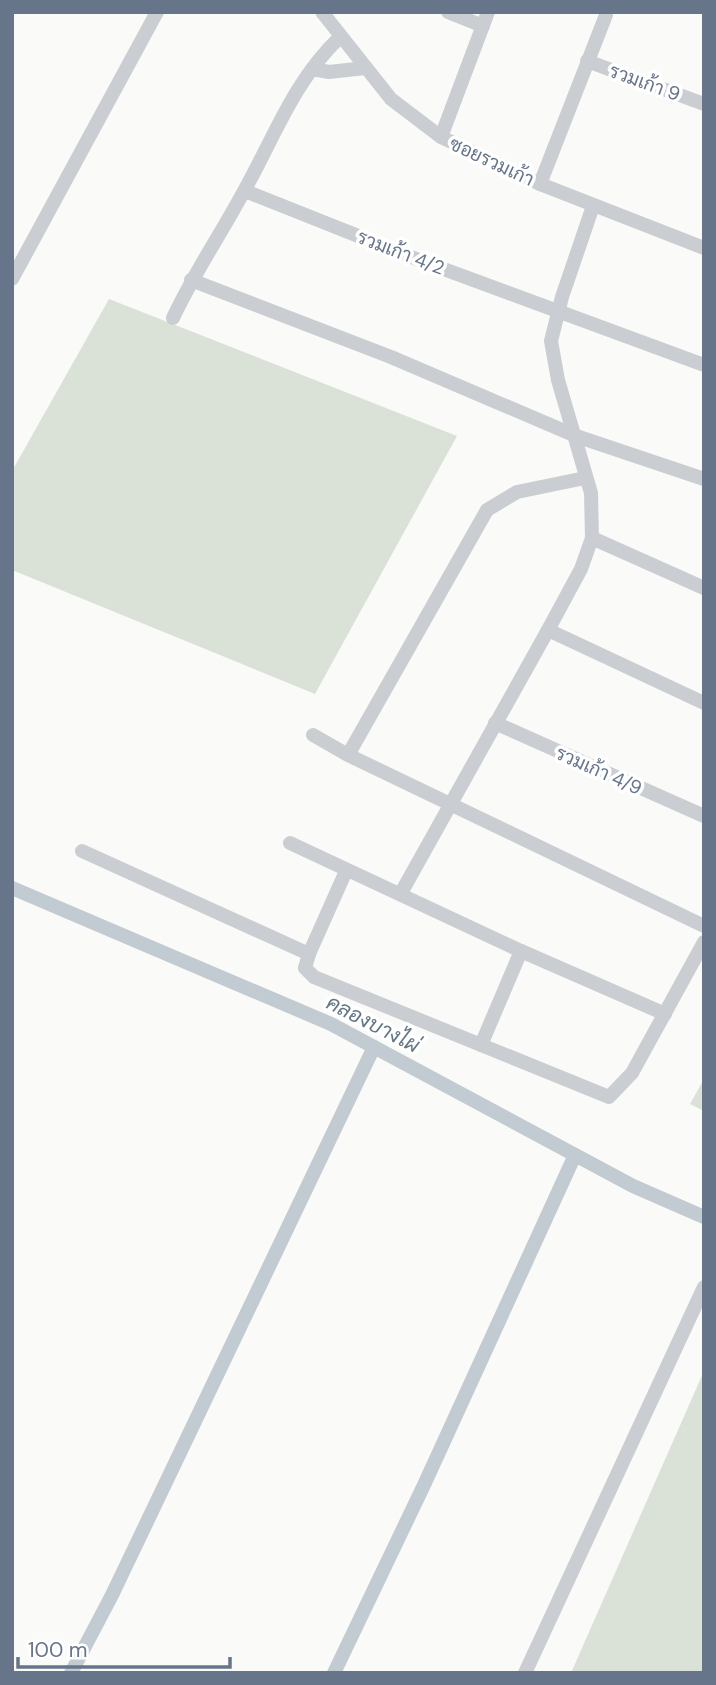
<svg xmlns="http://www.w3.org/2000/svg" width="716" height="1685" viewBox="0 0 716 1685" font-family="'DM Sans',Sarabun,sans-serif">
<rect width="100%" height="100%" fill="#fafaf8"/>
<g fill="#dae2d8">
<path d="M109,299L457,436L315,694L12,570V471Z"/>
<path d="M704,1079V1111L690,1104Z"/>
<path d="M704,1371V1673H571Z"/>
</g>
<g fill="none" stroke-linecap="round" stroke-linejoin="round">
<g stroke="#c1cbd1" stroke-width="14">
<path d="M12,888L331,1024L633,1186L704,1217"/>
<path d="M71,1673L112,1595L374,1047"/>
<path d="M334,1673L424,1485L575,1155"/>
</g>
<g stroke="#cacdd1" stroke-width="14">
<path d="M322,12L391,99L441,137L540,184L704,248"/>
<path d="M448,12L483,26"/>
<path d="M587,61L704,104"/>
<path d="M312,69L329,72L365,68"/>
<path d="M441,137L488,12"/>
<path d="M540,184L606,15"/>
<path d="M245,191L411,257L704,365"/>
<path d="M12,279L157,12"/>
<path d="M191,280L391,357L576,436L704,479"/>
<path d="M173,318C194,273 221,234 244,191C275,136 293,82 340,37"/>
<path d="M592,538L704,588"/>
<path d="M548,630L704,703"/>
<path d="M495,723L704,816"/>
<path d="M313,735L348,755L704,926"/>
<path d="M348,755L487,510L517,492L585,478"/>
<path d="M290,843L521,951L665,1014"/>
<path d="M82,851L309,954L346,871"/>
<path d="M401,893L548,630L581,569L592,538L591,493L558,380L551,341L562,297L593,206"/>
<path d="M309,954L305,968L314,977L609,1097L632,1073L704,942"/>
<path d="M481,1045L521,951"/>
<path d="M525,1673L704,1287"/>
</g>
</g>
<g text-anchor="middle" stroke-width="7" stroke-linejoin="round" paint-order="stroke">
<g font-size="19" fill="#67758b" stroke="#fff">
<text transform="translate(645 82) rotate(20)" y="7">รวมเก้า 9</text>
<text transform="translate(492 161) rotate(25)" y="7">ซอยรวมเก้า</text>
<text transform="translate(401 252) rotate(21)" y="7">รวมเก้า 4/2</text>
<text transform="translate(599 770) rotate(24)" y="7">รวมเก้า 4/9</text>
</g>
<g font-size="21" font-style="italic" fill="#637785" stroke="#fff">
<text transform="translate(373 1024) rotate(27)" y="7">คลองบางไผ่</text>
</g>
</g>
<rect width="716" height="1685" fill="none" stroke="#67758b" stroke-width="28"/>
<path d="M18 1657v10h212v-10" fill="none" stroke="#67758b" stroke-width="3.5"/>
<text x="28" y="1657" font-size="21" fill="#67758b" stroke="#ffffff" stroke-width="5" paint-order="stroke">100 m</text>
</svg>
